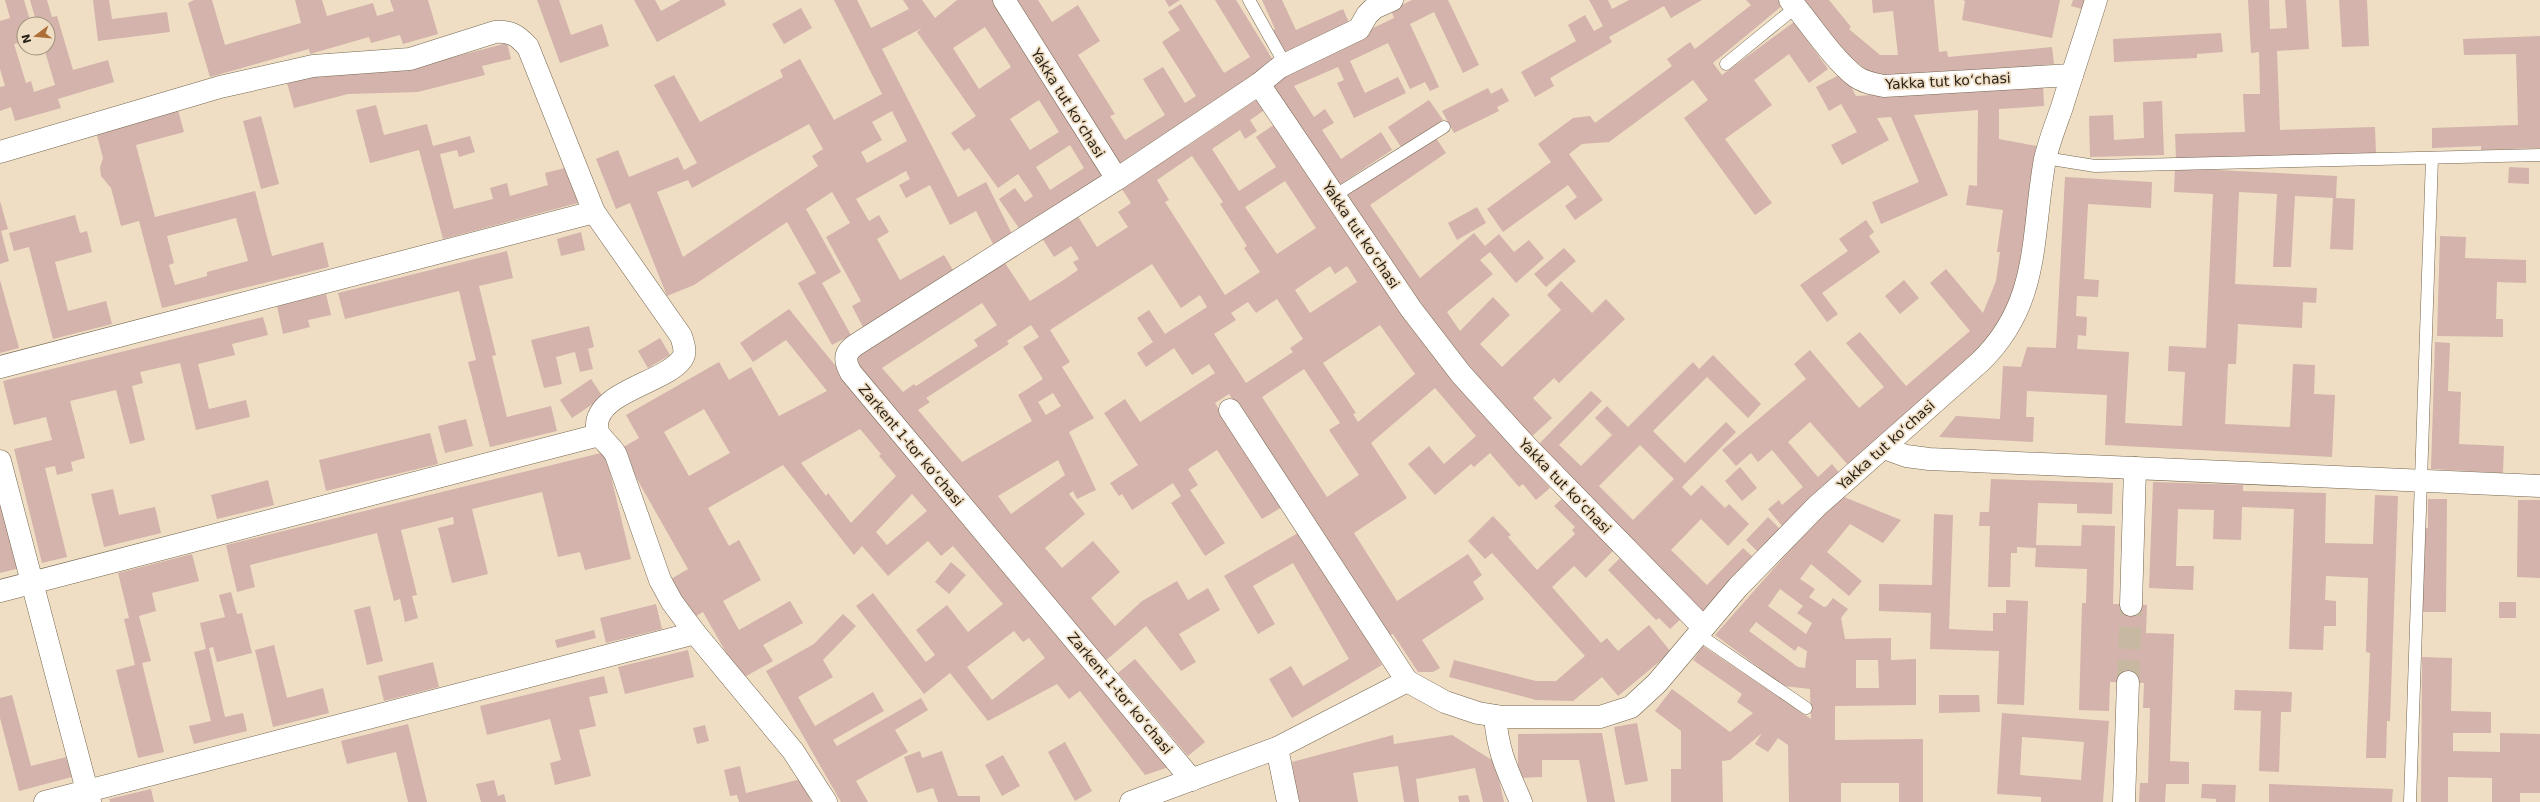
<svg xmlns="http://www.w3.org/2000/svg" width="2540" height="802" viewBox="0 0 2540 802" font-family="'DejaVu Sans',sans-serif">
<rect width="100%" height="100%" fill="#efdec4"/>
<g fill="#d3b3ab" fill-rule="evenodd">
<path d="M5,0H24L31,24H24V42L14,44L26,83L31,81L34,92L55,85L44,48H48V24H37L30,0H47L52,17L57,16L73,70L108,60L114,82L58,99L61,108L15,121L11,107L0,111V87L5,86L0,69V21L10,18Z"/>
<path d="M93,0H109L112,19L167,12L170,32L98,41Z"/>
<path d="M194,0H212L225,45L301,23L295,0H322L327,16L373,3L377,16L394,11L390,0H428L438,34L403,44L400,35L371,43L369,37L310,54L309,49L210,77L188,3Z"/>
<path d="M537,0H559L571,35L602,24L609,46L560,63Z"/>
<path d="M634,0H655L661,11L681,0H724L726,5L657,42Z"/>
<path d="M834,0H857L871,28L909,9L903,0H922L935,18L957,0H997L1106,175L1021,231L999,199L1015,188L1025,202L1033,196L1018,174L998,188L969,148L964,151L951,133L976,116L917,32L922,28L882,49L958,197L986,182L1012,234L993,244L976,211L950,225L930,185L906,198L899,185L910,179L906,171L856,199L869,221L879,215L889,232L877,239L900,280L944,255L956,275L863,327L852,306L861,301L826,237L850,223L832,192L806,209L841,272L822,283L851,335L832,345L798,283L816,273L787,222L694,285L667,296L630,203L616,209L596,159L618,150L629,177L678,157L684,170L697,163L654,85L674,75L700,122L783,77L780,70L800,59L834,120L882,94ZM985,27L1011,67L979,89L953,48ZM1039,100L1059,132L1030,150L1010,119ZM892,111L907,141L867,163L861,152L882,140L872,122ZM809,124L823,149L812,156L818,166L683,257L657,192L688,180L692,188ZM1070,145L1084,168L1050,190L1036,167Z"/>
<path d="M1010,0H1038L1052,22L1078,5L1100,41L1078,55L1115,114L1110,116L1125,140L1165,115L1143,79L1163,67L1185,103L1196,96L1162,42L1180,30L1168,12L1181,4L1224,73L1250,57L1215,0H1236L1276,65L1116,171Z"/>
<path d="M1165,0H1180L1169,7Z"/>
<path d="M1262,0H1282L1296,30L1343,9L1352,29L1284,60L1271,31L1275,29Z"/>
<path d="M1412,0H1448L1479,65L1463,73L1434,12L1410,24L1439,87L1430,91L1425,82L1410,89L1388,43L1350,61L1365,93L1398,77L1406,93L1354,118L1337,83L1344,80L1338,67L1294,86L1314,117L1325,109L1334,123L1322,130L1341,159L1381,132L1392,150L1336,187L1269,83L1329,49L1394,18L1391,10Z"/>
<path d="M1589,0H1608L1612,9L1629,0H1702L1671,18L1664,6L1609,37L1612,42L1550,78L1554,86L1535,97L1521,72L1576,41L1568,25L1585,15L1594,31L1603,26Z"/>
<path d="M1746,0H1778L1783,5L1713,63L1722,75L1794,22L1828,69L1809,83L1789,54L1754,80L1772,105L1725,139L1772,203L1755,215L1684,118L1708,100L1693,80L1609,142L1582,144L1569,154L1603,200L1575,220L1565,206L1577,197L1568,185L1503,232L1487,209L1551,162L1538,144L1573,118L1590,116L1595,123L1672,66L1667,59L1690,42L1695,49L1751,5Z"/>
<path d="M1797,0H1829L1851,27L1849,29L1880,55H1898L1893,11L1873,13L1872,0H1934L1939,52L1947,51L1948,57L2052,47L2054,64L1923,78L1879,75L1868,71L1832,43Z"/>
<path d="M1963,0H2060L2052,38L1962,20L1965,1Z"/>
<path d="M2073,0H2088L2085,10L2071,6Z"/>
<path d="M2248,0H2269L2270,29L2287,28L2285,0H2306L2309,49L2277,51L2280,130L2375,127L2376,153L2176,159L2175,134L2245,132L2243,94H2260L2259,52L2251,53Z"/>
<path d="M2339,0H2367L2369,46L2342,47Z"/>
<path d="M801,8L812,28L784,44L772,24Z"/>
<path d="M2221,33L2223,52L2197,54V58L2114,62L2113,39Z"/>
<path d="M2540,36V148L2481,150V146L2432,148V128L2518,125L2516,54L2464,55L2463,39Z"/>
<path d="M507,43L511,59L482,66L485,75L418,92L348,94L294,108L287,83L341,69L412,68Z"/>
<path d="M1839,75L1848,81L1856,96L2043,83L2044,106L1999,109V139L2037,146L2016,289L1986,349L1849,466L1810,422L1788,442L1818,477L1832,464L1841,475L1782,526L1768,509L1779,500L1782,505L1803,487L1772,450L1758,462L1751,453L1736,466L1722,450L1806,379L1794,364L1810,350L1859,408L1884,387L1846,343L1860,332L1906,386L1970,331L1930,283L1946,269L1983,313L1996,281L2000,252H1997L2003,210L1966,205L1969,185L1977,186L1978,110L1914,115L1948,195L1881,224L1872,202L1919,182L1891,117L1877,118L1889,140L1842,165L1831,145L1857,132L1841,104L1829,111L1816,87Z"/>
<path d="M1488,88L1491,94L1502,88L1509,101L1497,107L1499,111L1454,133L1442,111Z"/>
<path d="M1259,98L1266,109L1250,120L1257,131L1245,139L1240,130L1212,149L1239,191L1276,167L1256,137L1278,122L1438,355L1550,488L1536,500L1523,484L1519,487L1490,453L1474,467L1471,464L1435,495L1408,464L1429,446L1444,464L1476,436L1435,388L1371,443L1407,498L1354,533L1397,601L1468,554L1482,575L1473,582L1484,599L1422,640L1440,668L1433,672H1418L1393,634L1390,635L1354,579L1351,581L1229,394L1215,403L1282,507L1262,519L1217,450L1188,469L1198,485L1190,490L1225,543L1205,556L1171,503L1181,496L1173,483L1132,510L1122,494L1119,496L1110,483L1138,465L1104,413L1125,399L1140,422L1215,373L1209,364L1192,375L1174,348L1146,367L1137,353L1153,342L1137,318L1149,310L1165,334L1207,307L1200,295L1181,308L1152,264L1050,330L1070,362L1062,367L1094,418L1069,432L1096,490L1077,499L1073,491L1069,494L1085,514L1045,548L1062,568L1093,541L1120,572L1091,598L1115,626L1142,601L1177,581L1188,600L1208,588L1220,610L1179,634L1196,662L1181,671L1146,626L1104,662L850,359L1003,260L1030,301L1065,279L1078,270L1073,262L1079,259L1071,246L1054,257L1042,238L1077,215L1097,247L1106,241L1128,227L1118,212L1131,203L1118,183L1182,141L1186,147ZM1192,156L1223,202L1220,204L1247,246L1244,248L1260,272L1225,295L1165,202L1169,200L1157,180ZM1285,181L1316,228L1277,254L1245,207ZM1330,266L1335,274L1347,266L1357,282L1310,313L1295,290ZM1277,299L1303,339L1290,348L1293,352L1246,383L1214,334L1236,320L1231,313L1248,302L1256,313ZM982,303L997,325L974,340L978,346L916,386L914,384L903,392L882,368ZM1031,325L1039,337L1023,347L1043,379L1018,395L1032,421L962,462L918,410L930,402L926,398L1009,344L1007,341ZM1380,325L1415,374L1358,422L1353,414L1356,413L1323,363ZM1304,369L1340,423L1329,430L1359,475L1327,497L1262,397ZM1053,393L1061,406L1046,415L1038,402ZM1058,460L1065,475L1011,514L998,496Z"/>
<path d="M1429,100L1443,120L1401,147L1388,127Z"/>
<path d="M2162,101L2164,155L2090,157L2089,116L2113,115L2114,140L2144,138L2143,102Z"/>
<path d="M376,105L384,135L427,124L433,146L470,136L475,152L459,157L457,150L440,154L454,209L493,199L490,188L507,183L510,196L548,185L545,173L569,167L578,203L443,239L419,150L370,163L356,110Z"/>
<path d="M178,110L184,132L136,145L155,217L255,191L272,256L323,242L329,267L162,308L139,221L121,226L111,188L101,176L100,167L103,158L96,132ZM236,218L248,261L207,272V276L175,285L169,265L174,263L167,236Z"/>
<path d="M261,116L279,184L261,189L243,121Z"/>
<path d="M1434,135L1446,153L1370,205L1420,278L1474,233L1485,246L1499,234L1514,252L1529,240L1544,258L1516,283L1490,252L1480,260L1493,274L1447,312L1460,331L1493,297L1510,315L1480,344L1502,367L1561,310L1547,295L1561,281L1592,313L1606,299L1625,319L1559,383L1554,378L1533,398L1552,418L1529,439L1458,365L1341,199Z"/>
<path d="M2509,167L2529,168V184L2508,183Z"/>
<path d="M2175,168L2337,176L2336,198L2355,199L2353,250L2330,249L2333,198L2295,196L2291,267H2273L2277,194L2239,192L2235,284L2317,288L2316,303L2303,302L2302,328L2238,324L2236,364H2228L2225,424L2290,427L2293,364L2315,365L2314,394L2335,395L2332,457L2105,445L2107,395L2027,391L2026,417H2034L2033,442L1939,437L1956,416L2000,419L2003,366L2021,367L2027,347L2056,348L2065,177L2152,182L2151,208L2088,204L2084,279L2099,280L2098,297L2077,296L2076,316L2087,317L2086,336L2078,335L2077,349L2129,352L2125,423L2182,426L2185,372L2168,371L2169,346L2206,348L2213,194L2174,192Z"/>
<path d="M0,201L8,229L1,231L9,261L0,264Z"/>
<path d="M1477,207L1486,223L1457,240L1448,223Z"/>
<path d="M75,215L80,233L87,231L92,252L55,262L68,311L106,301L112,324L53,339L29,247L14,251L9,233Z"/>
<path d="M1866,220L1874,232L1869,236L1880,252L1822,293L1838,314L1827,322L1800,285L1848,251L1839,239Z"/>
<path d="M581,232L585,250L561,256L557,239Z"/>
<path d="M2440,236L2466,237L2465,258L2526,260V283L2497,282L2496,319H2503V337L2437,336Z"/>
<path d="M1564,248L1576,261L1546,287L1534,274Z"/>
<path d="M507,251L513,278L479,286L496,355L492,356L507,417L551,406L557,431L490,447L468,362L476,360L459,291L345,319L338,293Z"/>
<path d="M0,280L19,348L0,353Z"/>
<path d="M1904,280L1919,298L1900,314L1885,296Z"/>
<path d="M326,294L331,315L308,320L310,327L283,334L277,306Z"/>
<path d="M789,309L1081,665L1087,661L1169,767L1145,775L1080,691L1069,699L1057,684L988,721L950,673L924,694L856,606L873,593L926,662L935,655L916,630L947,605L968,632L1003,604L953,546L941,556L928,541L888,576L862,546L854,555L783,465L708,508L729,546L739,540L761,580L723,601L739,630L790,601L803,623L763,645L773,661L741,679L703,612L693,618L671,579L688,569L620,449L639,438L626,415L719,362L729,380L751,367L779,416L827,391L786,340L753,362L740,343ZM704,409L730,453L689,476L664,432ZM860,429L881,454L879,456L896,476L851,523L828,493L826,496L801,463ZM912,494L927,511L887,545L876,532ZM1014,631L1023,642L1029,638L1045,658L992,700L967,667Z"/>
<path d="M263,317L268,335L232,344L235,355L198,364L209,409L246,400L250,417L196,430L180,363L140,372L143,383L132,386L145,440L130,444L116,390L70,401L85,458L71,462L73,471L57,475L55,466L45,468L67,557L42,563L14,449L52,440L46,417L14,425L3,381Z"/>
<path d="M589,326L594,347L588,349L593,369L580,372L575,352L556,357L562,384L544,388L531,340Z"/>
<path d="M660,338L670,355L648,368L638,351Z"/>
<path d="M2435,342L2450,343L2448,391L2461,392L2459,444L2504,446L2503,473L2431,469Z"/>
<path d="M1713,355L1761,404L1748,418L1707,377L1653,431L1685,463L1726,422L1736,432L1682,487L1691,496L1702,485L1725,508L1729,504L1749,524L1728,546L1701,519L1671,550L1707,585L1743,548L1755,559L1700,615L1533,450L1591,391L1602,401L1559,445L1581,466L1612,435L1595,418L1607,406L1628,427L1693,362L1699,369ZM1640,445L1674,479L1633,520L1599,486Z"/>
<path d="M591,379L603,397L572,418L560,400Z"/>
<path d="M466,419L473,446L445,453L438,426Z"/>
<path d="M430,433L438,464L326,491L319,460Z"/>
<path d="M605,452L631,559L585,570L580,552L558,557L542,492L472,509L488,574L452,583L438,528L454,524L453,517L401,530L417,595L412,596L418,618L405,622L400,599L394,601L377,533L250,565L255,587L237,592L226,545Z"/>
<path d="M1740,467L1757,488L1742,501L1725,481Z"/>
<path d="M1991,479L2113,483L2112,514L2077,513V504L2038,503L2036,545L2081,546L2082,525L2115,526L2113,604L2147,605L2146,633L2174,634L2170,761L2189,762V784H2166L2165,802H2139L2140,783H2148L2150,708H2143L2144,683L2110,682L2109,711L2079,710L2082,603H2086L2087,569L2035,567L2036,548L2017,547V553H2011L2010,587H1988L1990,526H1979L1980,512H1989Z"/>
<path d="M268,480L274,505L217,519L211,495Z"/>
<path d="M2153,482L2243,485V491L2326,493L2325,543L2373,544L2375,495L2398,496L2390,721H2387L2386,758H2366L2370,653L2366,652L2368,578L2326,576L2325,600L2336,601V626H2324L2323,650L2289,649L2294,509L2242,507L2241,540L2213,539L2214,510L2178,509L2176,566H2194L2193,590L2149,588Z"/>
<path d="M113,489L119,515L155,507L161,533L104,547L91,494Z"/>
<path d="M0,495L20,568L0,573Z"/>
<path d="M1839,495L1901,520L1883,543L1850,524L1827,552L1862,581L1849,596L1811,564L1800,579L1815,589L1809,597L1824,607L1827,606L1833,598L1848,609L1841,618L1845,639L1891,638V660L1916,659V705L1835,706V740L1923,739V802H1899V783H1841V802H1789L1788,745L1778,738L1768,752L1755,744L1762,733L1730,760L1722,761L1723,802H1671V769H1681V731L1655,711L1672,689L1730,732L1753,713L1737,702L1742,694L1693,660L1703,646L1811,719L1810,689L1784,686L1715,635ZM1780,589L1803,606L1797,613L1812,623L1806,634L1768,606ZM1756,622L1795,651L1798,646L1807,651L1805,668L1798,667L1749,631ZM1856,660H1878L1879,688H1856Z"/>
<path d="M1564,497L1615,549L1586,578L1574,566L1552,587L1601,643L1607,638L1618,651L1649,625L1671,652L1618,696L1602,677L1573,701L1536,700L1449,677L1454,660L1536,681H1556L1585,656L1492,553L1485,559L1468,541L1493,516L1511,535L1508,537L1537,570L1575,534L1572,530L1575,527L1554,506Z"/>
<path d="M2428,499H2447L2446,612H2423V528H2428Z"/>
<path d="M2518,500H2540V578L2517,577Z"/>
<path d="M1934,514L1953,515L1949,629L1993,631V613H2006V600L2028,601L2024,705L1997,704L1999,651L1930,649L1931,613L1879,611V584L1932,585Z"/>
<path d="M1768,517L1781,530L1758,552L1746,540Z"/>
<path d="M1303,530L1382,665L1292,718L1269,679L1291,666L1303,686L1349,659L1293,563L1253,586L1275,624L1258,634L1224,576Z"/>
<path d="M192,554L199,581L152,593L156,611L139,616L151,661L142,663L164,752L138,758L116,670L135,665L124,619L129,618L118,573Z"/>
<path d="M1621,557L1683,617L1670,629L1659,618L1656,620L1608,570Z"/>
<path d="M951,562L966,575L949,594L935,582Z"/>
<path d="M231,592L237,614L242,613L252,653L217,662L213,647L209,648L225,717L243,713L247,731L194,744L189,726L211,721L194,652L206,649L200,623L225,617L219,595Z"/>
<rect x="2499" y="602" width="17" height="16"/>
<path d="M656,604L662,629L606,643L600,618Z"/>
<path d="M370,606L383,661L367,665L354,610Z"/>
<path d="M843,614L856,626L823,660L833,677L798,697L815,726L873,692L884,711L833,740L837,746L921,698L928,710L895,730L908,752L856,781L868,802H841L766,671L814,644Z"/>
<path d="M594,630L596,638L557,648L555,640Z"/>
<path d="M274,645L287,698L323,688L329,713L273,727L255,650Z"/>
<path d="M688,650L694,677L625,694L618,667Z"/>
<path d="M2422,657L2452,658L2451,711L2491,712V733H2453V751L2500,752V733L2540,734V793H2520V802H2492V778L2448,777V802H2421Z"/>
<path d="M1135,659L1205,742L1188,756L1118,673Z"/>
<path d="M433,662L439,687L384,701L378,676Z"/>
<path d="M604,676L608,693L589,697L596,726L579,730L591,776L555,785L550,763L561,760L550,719L487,735L480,706Z"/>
<path d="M2235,690L2292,692L2291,712H2281L2279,772L2259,771L2261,711L2234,710Z"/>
<path d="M12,695L31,766L66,757L72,777L19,791L0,718V698Z"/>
<path d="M1939,695H1979L1980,712L1939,713Z"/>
<path d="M2002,713L2109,721L2103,802H2041V797L1997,794ZM2022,737L2084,742L2081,780L2020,775Z"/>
<path d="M1637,723L1648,781L1625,785L1614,727Z"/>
<path d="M408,724L427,802H408L396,752L347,764L341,741Z"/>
<path d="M705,725L709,741L697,744L693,728Z"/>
<path d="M1602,733L1615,802H1587L1579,760H1542V777L1518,778V734Z"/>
<path d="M1393,735L1394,744L1452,735L1495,762L1504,802H1483L1475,768L1416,779L1419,802H1404L1398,766L1353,773L1358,802H1298L1292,762Z"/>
<path d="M1065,742L1092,791L1075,801L1048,752Z"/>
<path d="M920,751L922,758L942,751L958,796H980V802H938L933,788L917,793L904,757Z"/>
<path d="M1003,755L1020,786L1002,796L985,765Z"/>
<path d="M740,766L746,793L805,778L811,802H739L737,795L730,796L724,770Z"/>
<path d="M494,780L498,796L504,794L506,802H481L476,784Z"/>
<path d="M2202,784L2236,785L2235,802H2216V799L2201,798Z"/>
<path d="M2269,784L2393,789L2392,802H2269Z"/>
<path d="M151,789L154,802H110L109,799Z"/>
<path d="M1468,795L1470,802H1459L1458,796Z"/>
</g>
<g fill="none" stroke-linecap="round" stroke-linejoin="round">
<path stroke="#c7b8a1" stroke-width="22" stroke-dasharray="22 11" stroke-linecap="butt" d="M2128,682L2131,605"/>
<defs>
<g id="service">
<path d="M1249,0L1285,64"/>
<path d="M1726,64L1796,7"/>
<path d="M2045,158L2095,166L2540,155"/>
<path d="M1334,196L1444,127"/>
<path d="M1698,634L1806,708"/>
<path d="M2410,802L2432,158"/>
</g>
<g id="minor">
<path d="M1004,0L1117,179"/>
<path d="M1790,0C1810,23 1831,57 1855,76C1863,82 1873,84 1884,86L2072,75"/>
<path d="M1259,84L1280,67L1359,29L1367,15L1374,8L1392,0"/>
<path d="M0,152L220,87L313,66L410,59L495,32C511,31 517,35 528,47L594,212L0,367"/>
<path d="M594,212L681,336C683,343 687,352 682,359C665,383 594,392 597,428C598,438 611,445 616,455L660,580L672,602L695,633"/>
<path d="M1230,410L1407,681"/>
<path d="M1884,448L1906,456L1929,459L2540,486"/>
<path d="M0,461L90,802"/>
<path d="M0,591L599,435"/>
<path d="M2131,605L2135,468"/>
<path d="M1495,716C1498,753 1507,769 1521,802"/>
<path d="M1277,748L1288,802"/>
<path d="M1192,780L851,373C844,361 844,352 857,344L1117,179L1259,84L1411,309L1461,374L1528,448L1703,627"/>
<path d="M45,802L695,633L793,751L826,802"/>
<path d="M1131,802L1277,748L1407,681L1445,702L1478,713L1503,717H1600L1631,707L1657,683L1738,587L1817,506L1980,362C2041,303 2031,236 2045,159C2049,142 2056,124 2062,107C2073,71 2085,36 2096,0"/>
<path d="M2124,802L2128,682"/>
</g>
</defs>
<use href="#service" stroke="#75664f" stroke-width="13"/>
<use href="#minor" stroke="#75664f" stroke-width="23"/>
<use href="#service" stroke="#fff" stroke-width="12"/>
<use href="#minor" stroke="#fff" stroke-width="22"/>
</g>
<g text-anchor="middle" stroke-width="3.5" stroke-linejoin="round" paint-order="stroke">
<g font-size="14" fill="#261f16" stroke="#efdec4">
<text transform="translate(1948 81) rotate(-3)" y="5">Yakka tut koʻchasi</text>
<text transform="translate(1068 103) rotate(58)" y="5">Yakka tut koʻchasi</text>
<text transform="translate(1361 235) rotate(56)" y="5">Yakka tut koʻchasi</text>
<text transform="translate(911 445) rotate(50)" y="5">Zarkent 1-tor koʻchasi</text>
<text transform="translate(1886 445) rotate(-42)" y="5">Yakka tut koʻchasi</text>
<text transform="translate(1565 486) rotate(46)" y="5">Yakka tut koʻchasi</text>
<text transform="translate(1120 693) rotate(50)" y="5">Zarkent 1-tor koʻchasi</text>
</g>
</g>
<g transform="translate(36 36) rotate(254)"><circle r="19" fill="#efdec4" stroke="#9f927e"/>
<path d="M0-3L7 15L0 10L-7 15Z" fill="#ae6f36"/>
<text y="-6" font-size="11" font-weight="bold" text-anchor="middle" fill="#261f16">N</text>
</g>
</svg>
